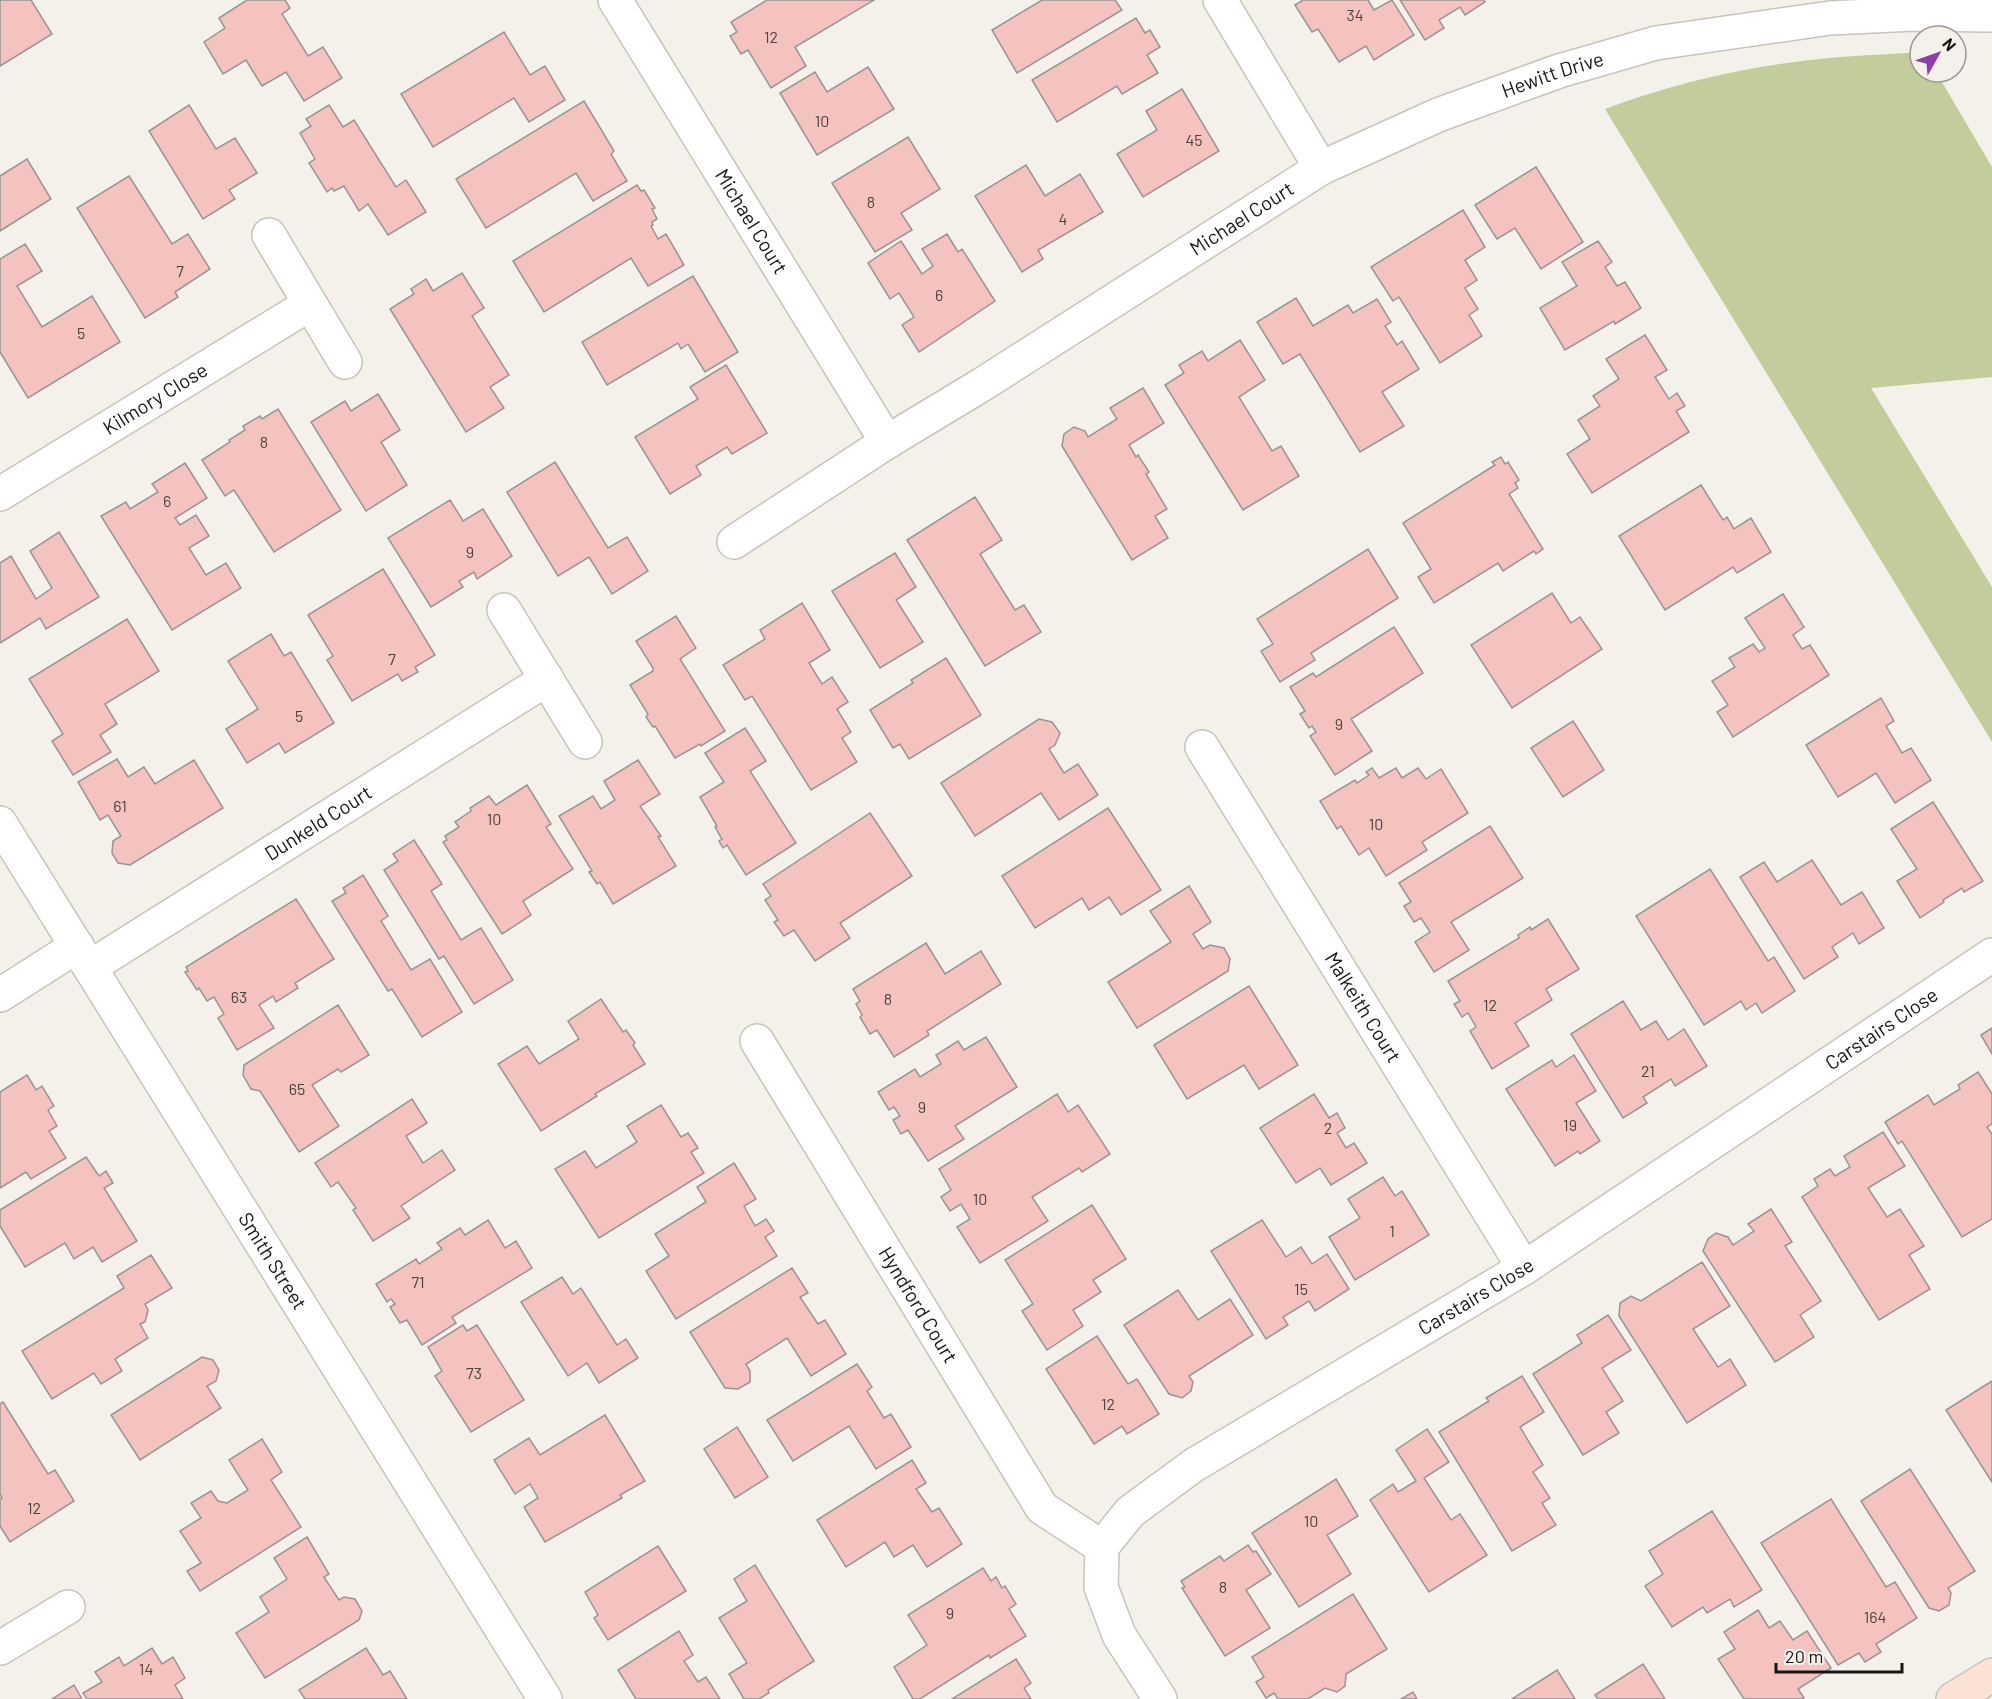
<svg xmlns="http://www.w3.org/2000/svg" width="1992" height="1699" viewBox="0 0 1992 1699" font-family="Barlow,sans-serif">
<rect width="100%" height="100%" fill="#f4f1eb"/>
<path fill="#c2cd9b" d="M1906,53H1920V72H1936L1992,167V377L1871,388L1992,587V742L1605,109C1671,84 1740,68 1810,60C1842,56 1874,55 1906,53Z"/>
<g fill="#f4c3bf" stroke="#9b9493" stroke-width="1.5">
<path d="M0,0H31L52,34L0,66Z"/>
<path d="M247,0H285L290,8L282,14L308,56L323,47L342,78L304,101L286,72L262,86L246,60L223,74L204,42L225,28L219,18Z"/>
<path d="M767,0H874L795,47L806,66L771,88L748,50L741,54L730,36L737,32L731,22Z"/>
<path d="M1042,0H1115L1122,10L1017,73L992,30Z"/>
<path d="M1303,0H1368L1374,10L1392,0L1414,35L1374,60L1366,46L1339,62L1318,29L1312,32L1295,5Z"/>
<path d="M1400,0H1484L1485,2L1465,15L1460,7L1439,20L1444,28L1425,40Z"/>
<path d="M1136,18L1145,33L1150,30L1160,47L1147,55L1158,73L1122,94L1117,86L1057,122L1032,80Z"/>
<path d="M504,32L530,75L545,66L565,100L529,122L514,98L433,147L401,94Z"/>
<path d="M868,67L894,109L817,155L780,93L815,72L827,92Z"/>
<path d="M1182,89L1219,151L1143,197L1117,154L1157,130L1146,111Z"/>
<path d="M584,101L614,151L611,154L627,181L593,201L576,173L486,228L456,179Z"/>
<path d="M189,105L216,149L235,138L257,173L229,190L235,199L203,219L149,131Z"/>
<path d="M329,105L343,127L354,120L396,187L406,180L426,212L388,235L368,204L359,211L344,186L334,191L332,188L327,192L309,163L315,159L300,133L311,126L306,119Z"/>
<path d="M908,137L940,189L901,213L912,230L875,252L832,183Z"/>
<path d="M27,159L51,199L0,231V176Z"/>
<path d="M1026,165L1045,196L1080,174L1103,212L1038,250L1043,259L1022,272L975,196Z"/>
<path d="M1536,167L1583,242L1541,269L1515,228L1497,239L1475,205Z"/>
<path d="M129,176L172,244L188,234L210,269L175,292L178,297L145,318L77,208Z"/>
<path d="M637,185L641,191L644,190L655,208L652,209L657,219L652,222L653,225L651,226L658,239L666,234L684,265L648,286L631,258L544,312L513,261Z"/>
<path d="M1463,210L1485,247L1465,260L1477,280L1465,288L1478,309L1469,315L1482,336L1440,363L1399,297L1393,301L1371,267Z"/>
<path d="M947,234L958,252L962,249L995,301L919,352L902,325L914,317L899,293L890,299L868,263L901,241L922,274L933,266L922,249Z"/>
<path d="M1598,241L1612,262L1605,267L1617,286L1625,282L1641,308L1615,324L1614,321L1565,350L1540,308L1577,286L1562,262Z"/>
<path d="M25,244L42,271L17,286L42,327L92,296L120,342L28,398L0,352V259Z"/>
<path d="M462,273L484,308L472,316L509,375L490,387L504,408L466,432L390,309L414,294L411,289L426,279L433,291Z"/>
<path d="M693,276L738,352L705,372L688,344L681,349L678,343L607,385L582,342Z"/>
<path d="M1296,298L1313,326L1348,305L1353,313L1377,299L1391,322L1385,326L1397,345L1402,341L1419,369L1382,392L1404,426L1360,452L1300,354L1283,364L1257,322Z"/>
<path d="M1645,335L1667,370L1655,377L1669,399L1677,393L1685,406L1676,411L1689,432L1592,493L1567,454L1590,439L1578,420L1600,406L1593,396L1619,379L1606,359Z"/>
<path d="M1240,340L1265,380L1239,397L1272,451L1281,446L1299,476L1243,510L1165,385L1184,373L1179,365L1202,351L1208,361Z"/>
<path d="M726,365L767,433L732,454L727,447L696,466L701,475L670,494L635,437L698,399L690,387Z"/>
<path d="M1143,388L1164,423L1129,445L1136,457L1138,455L1149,472L1146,474L1167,509L1155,516L1168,538L1132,560L1062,446L1064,434L1074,427L1085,431L1088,437L1117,419L1110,408Z"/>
<path d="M378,394L400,430L381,442L407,485L366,511L311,422L345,401L351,411Z"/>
<path d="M278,409L341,510L274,552L234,490L225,496L202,460L230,442L229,440L245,430L243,426L260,416L262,419Z"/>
<path d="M1501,457L1505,464L1508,462L1519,480L1515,483L1518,488L1509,494L1543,549L1536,554L1534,551L1503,571L1498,563L1434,603L1418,577L1431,569L1403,523L1495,465L1492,462Z"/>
<path d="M555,462L608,548L627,537L648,571L612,594L589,557L558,576L507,492Z"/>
<path d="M185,463L207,498L175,518L180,525L196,515L209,536L189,548L206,575L226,563L241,588L172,630L101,516L126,502L130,509L158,492L152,484Z"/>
<path d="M1701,485L1723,520L1727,517L1734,529L1751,518L1771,552L1737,573L1733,567L1665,610L1619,536Z"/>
<path d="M975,497L1002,540L980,554L1015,610L1024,605L1041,632L985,666L907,540Z"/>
<path d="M450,500L463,521L483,509L512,556L477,579L474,572L459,581L463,587L431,607L388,538Z"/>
<path d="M59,532L99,597L46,629L40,618L0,643V563L11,556L36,599L52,588L30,551Z"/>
<path d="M1368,549L1398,598L1311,653L1315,660L1280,682L1261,651L1273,644L1257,619Z"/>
<path d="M895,553L916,587L896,600L923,642L880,668L832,591Z"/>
<path d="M383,569L435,655L415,667L418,672L402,681L398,674L352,701L327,660L333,656L308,615Z"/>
<path d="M1552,593L1571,623L1580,617L1602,649L1512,708L1471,645Z"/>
<path d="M1783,594L1804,627L1793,635L1802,649L1810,645L1829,675L1733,737L1717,712L1728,705L1712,681L1735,667L1729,658L1753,644L1759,652L1765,648L1745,618Z"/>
<path d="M802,603L830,650L809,663L822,684L832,677L848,702L837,709L851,732L842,738L857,762L811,790L752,696L745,700L723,665L765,639L760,630Z"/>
<path d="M676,616L696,648L680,659L725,731L701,746L700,744L675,758L655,726L653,727L646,717L648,714L630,685L653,671V668L636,641Z"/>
<path d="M127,619L159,671L105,704L117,724L100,735L111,752L73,775L52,741L63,734L29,679Z"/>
<path d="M1394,627L1423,673L1351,719L1372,751L1335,775L1310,736L1316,732L1312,726L1309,728L1300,714L1305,711L1290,687L1313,673L1316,677Z"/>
<path d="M271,634L284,656L291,652L334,723L285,753L279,743L247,763L226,729L258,709L228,661Z"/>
<path d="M946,658L981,715L909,759L900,744L893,748L870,710L913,683L911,680Z"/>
<path d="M1881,698L1894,721L1886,726L1902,753L1911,748L1931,780L1895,803L1876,773L1838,797L1806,745Z"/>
<path d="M1039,719L1052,722L1060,733L1055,745L1049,749L1064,773L1078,764L1098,795L1059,820L1041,793L975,836L941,783Z"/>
<path d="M1573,721L1604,770L1563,797L1531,748Z"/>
<path d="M745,728L766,761L750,771L796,843L746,875L727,845L723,848L719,841L722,839L715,827L717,826L700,797L724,782L705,753Z"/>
<path d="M117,759L128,777L144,767L155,784L194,760L223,808L130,865L118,863L112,853L113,841L121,836L108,815L100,820L78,782Z"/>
<path d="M638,760L660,794L640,806L661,836L658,837L676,866L613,904L600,882L597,884L589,872L592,871L559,816L593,796L601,809L615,800L604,781Z"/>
<path d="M1372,768L1379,778L1396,768L1402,778L1418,768L1426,779L1441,769L1468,813L1422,842L1427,850L1386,876L1369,848L1359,855L1341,826L1337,829L1320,801L1355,780L1357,783L1369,775L1366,772Z"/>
<path d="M527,785L551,824L546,827L573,869L523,901L531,915L502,934L443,842L447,840L445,836L459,827L455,822L471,811L470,808L489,796L496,805Z"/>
<path d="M1933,802L1983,881L1964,892L1962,888L1943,900L1944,902L1920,918L1897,881L1917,869L1891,829Z"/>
<path d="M1108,808L1161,890L1121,915L1109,897L1089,910L1082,898L1035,928L1002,876Z"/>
<path d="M870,813L912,876L840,923L850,938L815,961L794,930L784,936L774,922L778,920L765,900L771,896L763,884Z"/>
<path d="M1490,826L1523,878L1451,922L1469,950L1434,972L1415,942L1430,932L1421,918L1414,922L1404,906L1411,902L1399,883Z"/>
<path d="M414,840L442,884L431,891L461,940L481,928L513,980L474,1004L444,956L439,959L384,870L398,861L393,854Z"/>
<path d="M1812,860L1841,905L1862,892L1884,928L1859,944L1853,933L1832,947L1838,957L1804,979L1740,877L1764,862L1777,882Z"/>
<path d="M1710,869L1768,961L1774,957L1795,991L1762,1013L1756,1003L1746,1010L1741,1001L1704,1025L1636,916Z"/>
<path d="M363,875L388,916L381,921L411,970L430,959L462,1012L422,1037L392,989L388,991L332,901L346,893L343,888Z"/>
<path d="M1189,886L1211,922L1193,934L1203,949L1210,945L1224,948L1230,959L1228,971L1137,1028L1108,982L1171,942L1150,911Z"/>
<path d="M296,899L334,959L295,983L298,988L276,1002L273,996L259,1005L274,1028L237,1050L218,1018L224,1014L214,997L207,1001L199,988L197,990L185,972L188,971L186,967Z"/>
<path d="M1548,919L1579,969L1546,989L1552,1000L1515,1023L1529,1046L1492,1069L1470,1031L1476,1027L1468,1013L1462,1017L1454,1004L1460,1001L1448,981L1519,938L1518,935L1530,927L1531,930Z"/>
<path d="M926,943L945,974L981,951L1001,984L927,1031L929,1035L894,1057L877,1030L870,1034L860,1017L862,1015L856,1004L860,1001L853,989Z"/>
<path d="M1249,986L1298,1065L1259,1089L1244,1065L1187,1099L1154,1045Z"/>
<path d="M601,999L623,1032L626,1030L635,1043L633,1045L645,1064L595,1094L597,1096L541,1131L498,1064L527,1046L539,1064L579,1039L568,1021Z"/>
<path d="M1623,1001L1641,1030L1656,1021L1668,1040L1684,1029L1707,1066L1675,1086L1671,1079L1643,1097L1647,1103L1623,1118L1571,1034Z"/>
<path d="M338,1005L369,1055L341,1072L338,1069L312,1085L339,1126L299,1152L260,1091L251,1089L243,1075L244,1065Z"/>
<path d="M1992,1028V1054L1981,1035Z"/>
<path d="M986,1037L1017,1087L955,1126L964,1139L928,1161L908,1130L901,1134L893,1120L900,1116L894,1107L889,1110L878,1092L915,1069L920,1077L941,1064L936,1055L958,1041L964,1050Z"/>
<path d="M1574,1055L1596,1091L1576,1103L1600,1141L1580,1154L1578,1151L1555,1166L1506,1089L1552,1060L1556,1067Z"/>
<path d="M1978,1072L1992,1094V1124L1987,1127L1992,1134V1219L1962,1237L1902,1141L1898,1144L1885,1122L1928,1095L1934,1105L1960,1089L1958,1085Z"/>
<path d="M27,1075L36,1090L42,1086L54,1106L48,1110L57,1126L49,1131L66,1158L31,1179L26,1172L0,1188V1092Z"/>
<path d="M1057,1094L1068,1112L1078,1105L1110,1154L1082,1172L1079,1168L1032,1197L1048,1221L980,1263L957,1227L970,1219L961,1204L950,1211L941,1197L951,1190L939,1169Z"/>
<path d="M1314,1094L1329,1118L1337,1113L1345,1128L1337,1133L1346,1148L1354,1143L1367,1163L1331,1185L1320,1168L1296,1183L1260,1128Z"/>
<path d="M412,1099L427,1123L406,1136L423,1163L442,1150L455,1170L401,1206L410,1218L373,1241L353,1210L356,1208L338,1182L331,1187L315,1163Z"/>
<path d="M661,1105L681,1137L688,1133L698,1148L691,1152L704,1173L599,1238L555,1169L585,1151L596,1168L637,1142L627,1126Z"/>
<path d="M1883,1132L1905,1166L1868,1188L1887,1217L1900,1209L1924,1246L1909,1255L1930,1289L1879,1320L1802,1197L1818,1186L1814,1179L1830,1169L1835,1176L1850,1167L1844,1156Z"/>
<path d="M86,1157L99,1176L106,1171L113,1183L104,1188L137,1241L102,1262L93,1247L74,1259L65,1243L25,1267L0,1226V1210Z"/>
<path d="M734,1163L756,1199L744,1206L755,1226L766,1219L774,1231L765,1237L777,1256L676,1319L646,1271L669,1256L655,1234L706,1202L697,1187Z"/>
<path d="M1383,1177L1395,1196L1402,1191L1429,1235L1355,1280L1329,1237L1360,1218L1348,1199Z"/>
<path d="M1092,1205L1126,1259L1093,1280L1101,1292L1073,1310L1083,1326L1047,1350L1022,1311L1033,1304L1005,1260Z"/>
<path d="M1771,1209L1792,1242L1785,1246L1821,1301L1800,1315L1814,1337L1775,1362L1703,1251L1708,1239L1716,1233L1728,1237L1733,1245L1754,1231L1748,1224Z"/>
<path d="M488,1220L505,1248L516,1241L532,1268L452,1317L456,1323L422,1345L407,1320L400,1323L390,1307L395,1304L391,1299L387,1302L376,1284L416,1259L419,1264L442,1249L437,1243L460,1228L465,1235Z"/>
<path d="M1262,1220L1286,1257L1301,1247L1312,1264L1327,1254L1349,1289L1315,1311L1309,1301L1283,1317L1288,1325L1266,1339L1211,1251Z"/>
<path d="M151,1255L172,1288L145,1304L148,1310L145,1322L140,1324L148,1338L115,1359L122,1371L101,1384L94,1373L52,1399L22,1351L124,1288L117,1276Z"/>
<path d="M1702,1262L1730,1306L1693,1329L1718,1367L1730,1359L1746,1385L1687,1423L1619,1316L1620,1303L1631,1296L1641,1301Z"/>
<path d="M792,1268L808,1293L800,1297L818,1324L825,1320L846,1354L811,1376L787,1338L746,1364L750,1371V1382L738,1389L725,1388L690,1332Z"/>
<path d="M562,1277L573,1294L581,1288L617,1345L626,1339L638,1358L599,1383L587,1363L568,1376L521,1302Z"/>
<path d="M1178,1290L1198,1320L1230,1299L1253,1335L1189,1376L1193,1382L1191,1391L1182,1398L1169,1394L1124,1325Z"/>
<path d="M1608,1315L1631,1350L1602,1368L1623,1401L1606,1412L1619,1433L1583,1455L1533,1374L1582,1343L1577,1335Z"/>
<path d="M463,1325L467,1331L477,1325L524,1400L471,1432L435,1376L442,1371L428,1347Z"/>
<path d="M1097,1336L1128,1384L1137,1379L1159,1414L1127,1434L1122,1426L1094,1444L1046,1369Z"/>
<path d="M202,1357L213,1360L219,1370L216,1381L207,1386L221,1408L140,1460L111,1415Z"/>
<path d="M857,1364L872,1387L867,1391L884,1418L891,1414L911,1447L876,1469L849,1426L793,1461L767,1420Z"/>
<path d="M1522,1376L1544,1412L1520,1427L1543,1465L1533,1472L1550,1498L1542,1503L1556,1525L1512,1551L1439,1432L1489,1401L1486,1398Z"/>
<path d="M1992,1381V1482L1946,1410Z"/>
<path d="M3,1402L48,1474L55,1470L74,1501L10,1542L0,1526V1499L2,1498L0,1494V1404Z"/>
<path d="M605,1415L645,1481L620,1495L622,1498L545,1542L524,1507L538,1498L530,1484L515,1494L494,1460L529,1438L540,1455Z"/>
<path d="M737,1427L768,1477L735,1498L704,1449Z"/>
<path d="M1427,1429L1449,1462L1424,1478L1451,1520L1460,1514L1487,1555L1429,1592L1370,1500L1393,1484L1398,1492L1416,1481L1396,1450Z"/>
<path d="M262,1439L282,1472L271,1480L301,1527L200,1591L187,1571L201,1563L180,1531L201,1518L191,1503L211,1491L218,1501L227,1503L248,1490L229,1460Z"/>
<path d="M912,1460L926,1483L916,1489L932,1512L939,1508L962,1544L927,1567L913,1545L894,1557L885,1542L846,1567L817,1520Z"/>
<path d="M1910,1469L1975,1571L1948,1588L1951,1593L1949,1605L1939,1611L1929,1608L1861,1501Z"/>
<path d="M1336,1479L1358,1516L1327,1535L1351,1574L1299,1607L1252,1533Z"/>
<path d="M1831,1499L1886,1587L1895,1582L1917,1618L1876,1644L1881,1652L1865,1662L1859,1653L1838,1665L1761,1543Z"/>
<path d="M1712,1511L1762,1590L1734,1607L1730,1599L1707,1613L1703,1607L1672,1627L1645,1586L1663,1574L1649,1551Z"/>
<path d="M307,1537L329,1574L324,1577L339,1600L344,1597L355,1599L362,1611L359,1620L265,1678L236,1633L269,1612L260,1597L287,1579L274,1558Z"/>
<path d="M1248,1545L1253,1552L1256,1551L1271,1574L1246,1590L1270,1628L1225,1656L1182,1588L1185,1587L1181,1581L1220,1556L1224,1561Z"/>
<path d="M658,1546L686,1591L608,1640L594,1618L598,1615L585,1592Z"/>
<path d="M755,1565L814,1661L768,1690L769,1693L759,1699H744L729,1674L747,1663L719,1618L747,1601L734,1579Z"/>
<path d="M983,1568L991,1581L996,1577L1002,1588L1005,1586L1016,1604L1009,1609L1026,1636L990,1658L989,1655L920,1699H913L894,1667L927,1645L908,1615Z"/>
<path d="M1353,1594L1387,1649L1346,1674L1345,1686L1337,1692L1325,1688L1308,1699H1278L1274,1693L1266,1698L1256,1682L1264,1677L1252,1657Z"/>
<path d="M1758,1610L1769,1628L1780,1621L1793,1640L1807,1631L1831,1668L1798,1689L1804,1698L1802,1699H1744L1718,1659L1735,1649L1724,1632Z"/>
<path d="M679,1631L693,1655L684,1661L698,1682L706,1677L720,1699H636L618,1670Z"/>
<path d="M152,1648L162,1664L173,1657L185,1678L175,1685L183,1699H87L83,1693L102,1682L95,1672L119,1657L124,1666Z"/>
<path d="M366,1648L383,1675L390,1671L407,1699H305L299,1690Z"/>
<path d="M1016,1659L1031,1683L1024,1688L1031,1699H952Z"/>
<path d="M1643,1664L1665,1699H1598L1595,1695Z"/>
<path d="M1557,1670L1575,1699H1512Z"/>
<path d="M74,1685L82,1699H52Z"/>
<path d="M1413,1692L1417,1699H1401Z"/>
</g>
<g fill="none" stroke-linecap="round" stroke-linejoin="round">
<defs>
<g id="street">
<path id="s1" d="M615,0L887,442"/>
<path id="s2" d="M1220,0L1321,168L1438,115L1559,71L1656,43L1830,18L1914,14L1992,15"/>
<path d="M269,235L345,362"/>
<path id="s3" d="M0,494L310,304"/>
<path id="s4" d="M734,542L887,442L983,384L1321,168"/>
<path d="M504,610L585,742"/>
<path id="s5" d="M1202,747L1524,1268"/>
<path id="s6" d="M0,823L545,1699"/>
<path id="s7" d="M90,967L547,679"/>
<path d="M0,995L77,946"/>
<path id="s8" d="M757,1041L1042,1508L1102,1547"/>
<path d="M0,1648L68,1607"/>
<path id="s9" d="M1160,1699L1119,1635L1101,1587L1102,1547L1130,1512L1194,1465L1524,1268L1992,955"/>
</g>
<path id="secondary" d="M1953,1699L1992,1675"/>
</defs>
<use href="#street" stroke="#c7c4be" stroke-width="36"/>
<use href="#secondary" stroke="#c7c4be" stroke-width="36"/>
<use href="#street" stroke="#fff" stroke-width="33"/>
<use href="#secondary" stroke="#fce1d5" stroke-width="33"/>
</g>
<g text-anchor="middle" stroke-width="6" stroke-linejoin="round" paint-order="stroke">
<g font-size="16" fill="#4e413f">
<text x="1355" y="21">34</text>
<text x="771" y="43">12</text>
<text x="822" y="127">10</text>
<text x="1194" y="146">45</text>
<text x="871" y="208">8</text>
<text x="1063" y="225">4</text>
<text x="180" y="277">7</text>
<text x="939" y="301">6</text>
<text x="81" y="339">5</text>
<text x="264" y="448">8</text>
<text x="167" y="507">6</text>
<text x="470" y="558">9</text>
<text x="392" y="665">7</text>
<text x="299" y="722">5</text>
<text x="1339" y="730">9</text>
<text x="120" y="812">61</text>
<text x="494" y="825">10</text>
<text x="1376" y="830">10</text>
<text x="239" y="1003">63</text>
<text x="888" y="1005">8</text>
<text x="1490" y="1011">12</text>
<text x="1648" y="1077">21</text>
<text x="297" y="1095">65</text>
<text x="922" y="1113">9</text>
<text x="1570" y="1131">19</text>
<text x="1328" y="1134">2</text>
<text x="980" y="1205">10</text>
<text x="1392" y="1237">1</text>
<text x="418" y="1288">71</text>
<text x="1301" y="1295">15</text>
<text x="474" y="1379">73</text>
<text x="1108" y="1410">12</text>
<text x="34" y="1514">12</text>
<text x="1311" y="1527">10</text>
<text x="1223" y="1593">8</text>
<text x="950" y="1619">9</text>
<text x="1875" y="1623">164</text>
<text x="146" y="1675">14</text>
</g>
<g font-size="20" fill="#171614" stroke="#f4f1eb">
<text dy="7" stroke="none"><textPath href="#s2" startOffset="446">Hewitt Drive</textPath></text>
<text dy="7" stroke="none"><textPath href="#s4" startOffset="602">Michael Court</textPath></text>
<text dy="7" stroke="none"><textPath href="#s1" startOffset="260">Michael Court</textPath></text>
<text dy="7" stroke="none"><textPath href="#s3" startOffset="182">Kilmory Close</textPath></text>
<text dy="7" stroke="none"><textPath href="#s7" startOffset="270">Dunkeld Court</textPath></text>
<text dy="7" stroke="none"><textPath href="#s5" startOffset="306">Malkeith Court</textPath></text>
<text dy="7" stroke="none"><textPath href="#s9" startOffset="1106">Carstairs Close</textPath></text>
<text dy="7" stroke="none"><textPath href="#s6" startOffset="516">Smith Street</textPath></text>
<text dy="7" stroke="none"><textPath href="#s9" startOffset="620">Carstairs Close</textPath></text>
<text dy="7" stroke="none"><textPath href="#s8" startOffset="309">Hyndford Court</textPath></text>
</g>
</g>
<g transform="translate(1938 54) rotate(50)"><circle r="28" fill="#f4f1eb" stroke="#9c9995" stroke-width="1.5"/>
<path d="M0-4.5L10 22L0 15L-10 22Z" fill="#8f3dac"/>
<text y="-9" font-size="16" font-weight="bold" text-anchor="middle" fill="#171614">N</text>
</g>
<path d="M1776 1663v9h126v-9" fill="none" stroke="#171614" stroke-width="3"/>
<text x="1785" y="1663" font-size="18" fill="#171614" stroke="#f4f1eb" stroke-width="4.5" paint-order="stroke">20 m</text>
</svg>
